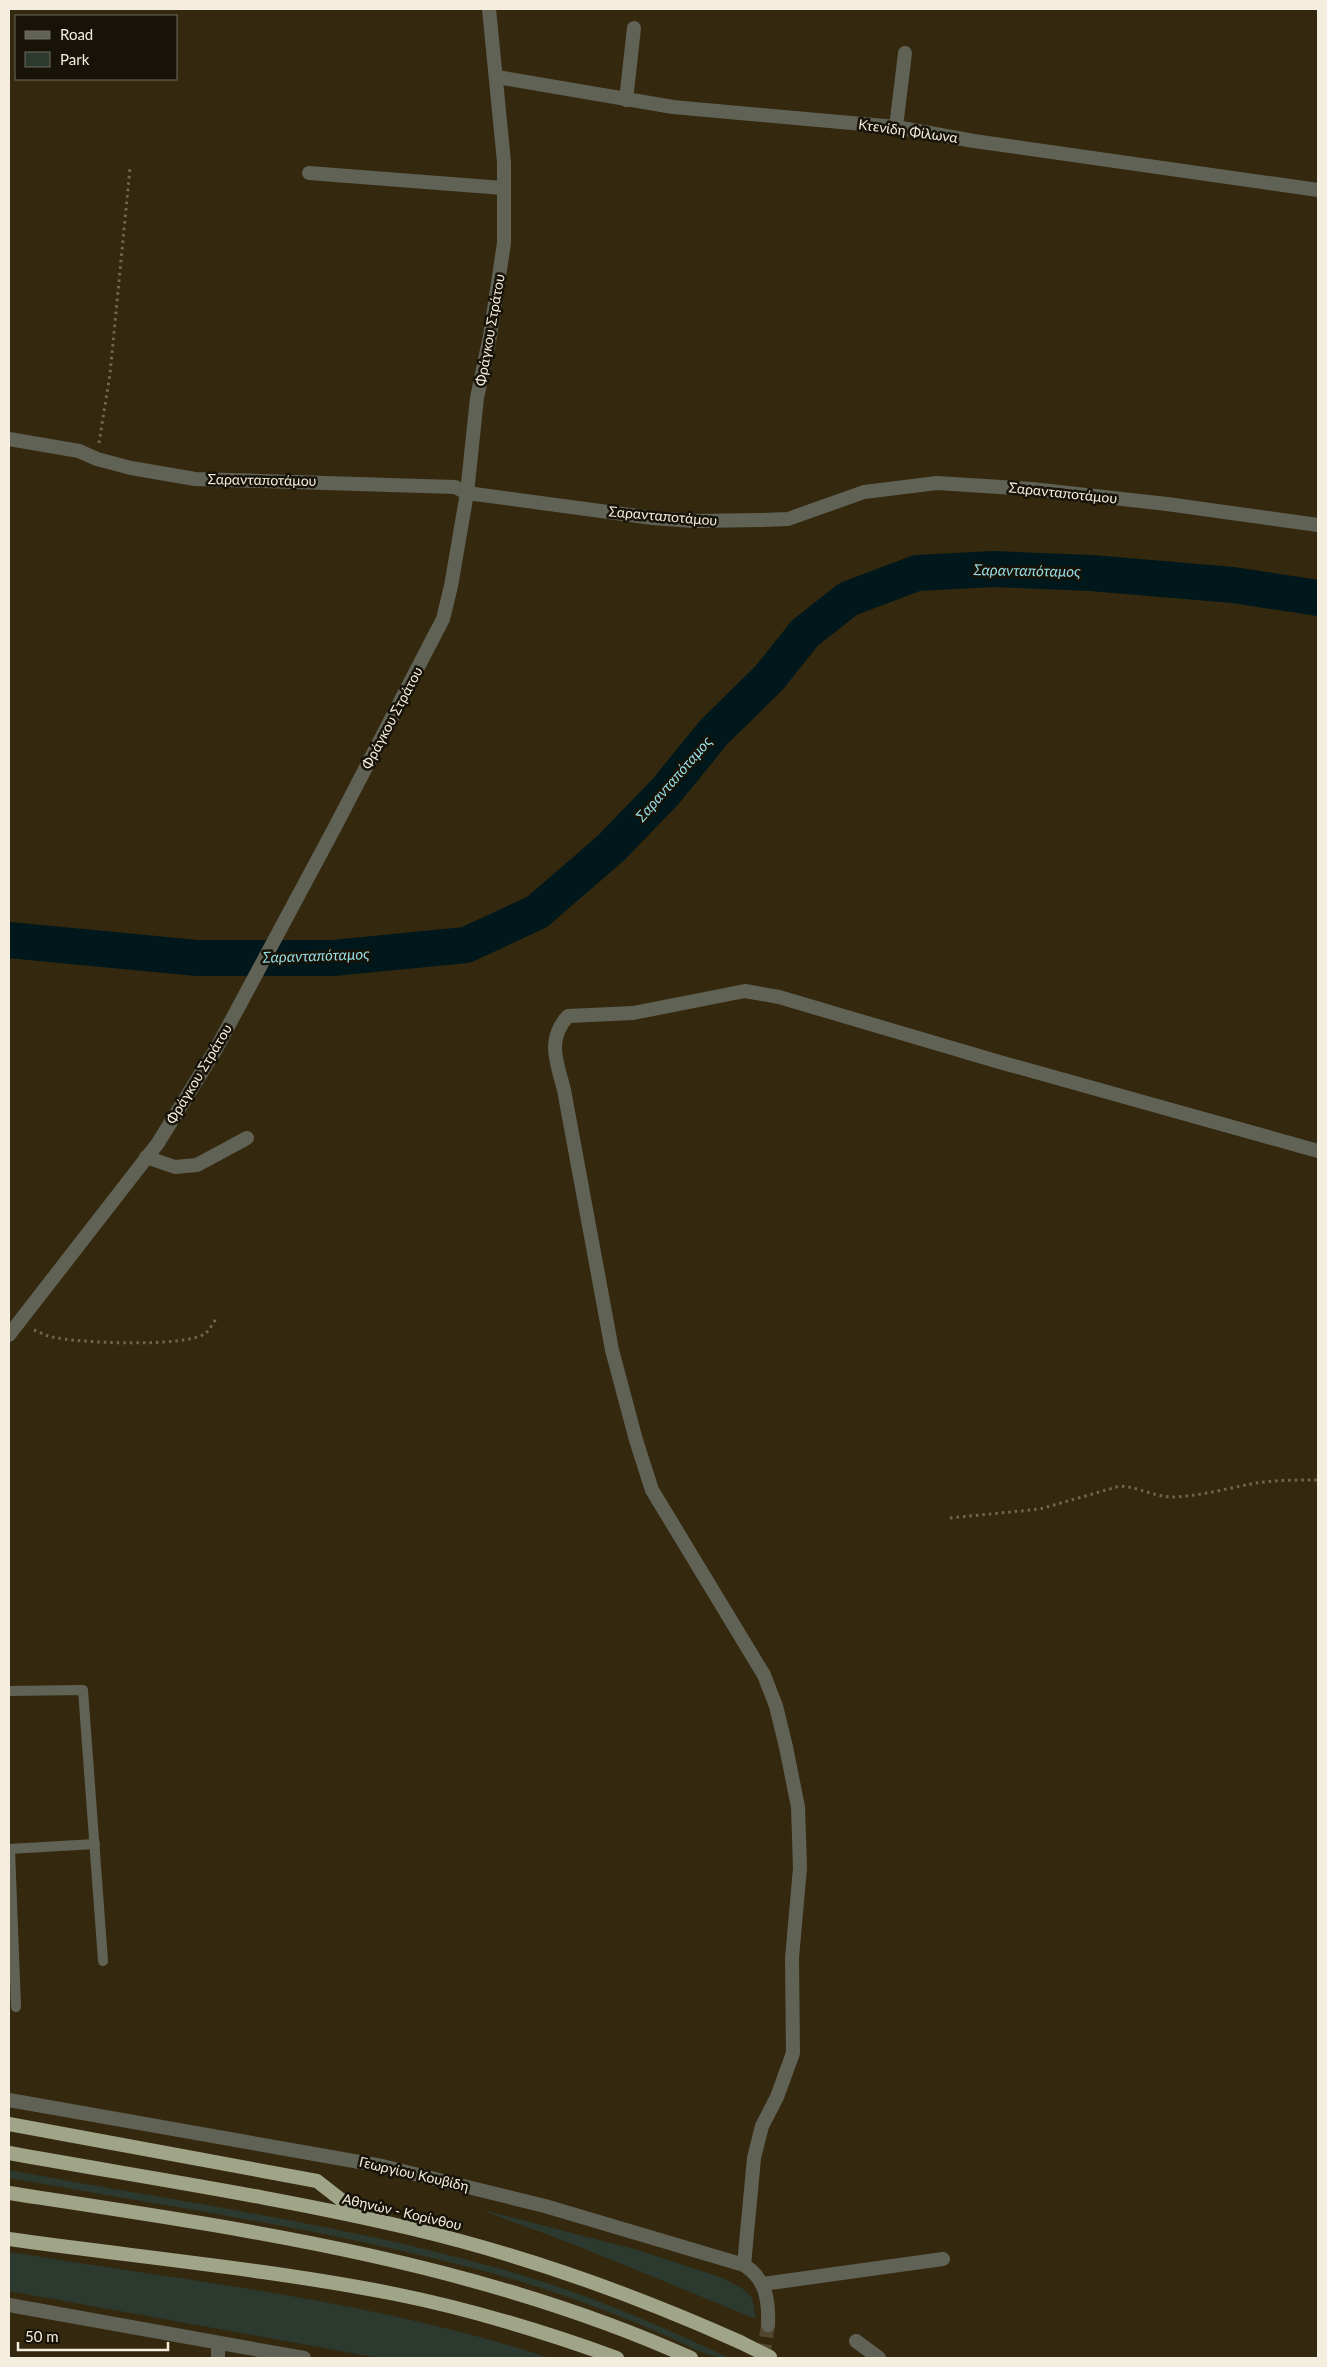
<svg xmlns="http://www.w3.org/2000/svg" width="1327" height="2367" viewBox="0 0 1327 2367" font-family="Lato,sans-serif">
<rect width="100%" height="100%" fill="#34290f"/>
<g fill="#2b392f">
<path d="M9,2170C170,2200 335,2223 494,2267C575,2289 653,2322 729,2358C706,2358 684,2343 662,2334C607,2310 549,2289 491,2273C333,2230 170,2207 9,2178Z"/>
<path d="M479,2209L638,2250L723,2278L743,2289L752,2298L756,2319L575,2245Z"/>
<path d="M9,2252C190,2281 375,2301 550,2358H379L9,2291Z"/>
</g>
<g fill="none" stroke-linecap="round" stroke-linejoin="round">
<path stroke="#00181b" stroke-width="36" d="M9,940L197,958H333L466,945L537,912L611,848L666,791L714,732L769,678L805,633L848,599L917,573L994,569L1091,573L1233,585L1318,598"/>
<path stroke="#51472e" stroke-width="14" stroke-dasharray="14 7" stroke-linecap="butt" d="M763,2358L768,2325"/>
<g stroke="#716751" stroke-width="3" stroke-dasharray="2.5 4" stroke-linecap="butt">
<path d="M99,443L110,374L130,168"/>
<path d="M34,1330C40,1332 46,1336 52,1337C77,1343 187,1348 206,1333C210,1329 214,1322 217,1317"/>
<path d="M950,1518L1040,1509L1120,1486C1139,1487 1154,1497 1173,1497C1201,1496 1229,1488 1256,1483C1276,1480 1298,1480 1318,1480"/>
</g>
<g stroke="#606256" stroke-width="10">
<path d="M9,1691L83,1690L103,1961"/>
<path d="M9,1849L95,1844"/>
<path d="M10,1849L16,2007"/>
</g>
<g stroke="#606256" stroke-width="14">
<path d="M497,77L673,107L896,127L974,141L1318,190"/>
<path d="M626,100L634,28"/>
<path d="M896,127L905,53"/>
<path d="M309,173L503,188"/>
<path d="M146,1157L175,1167L197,1165L247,1138"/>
<path d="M9,1335L158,1143L216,1049L335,827L443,619L451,586L467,493L477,398L490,336L504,243V162L489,9"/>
<path d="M744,2265L754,2158L762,2126L777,2097L793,2053L792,1958L800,1868L798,1807L786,1747L776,1706L764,1675L652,1490L636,1440L612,1350L564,1090C557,1062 546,1040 568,1016L633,1013L745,991L779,997L996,1061L1318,1151"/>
<path d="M763,2284L943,2259"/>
<path d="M9,2305L304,2358"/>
<path d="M856,2341L879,2358"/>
<path d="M218,2358V2343"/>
</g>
<g stroke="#606256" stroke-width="14">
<path d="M9,439L79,451L97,459L131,468L195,479L455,487L467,493L653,518L694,521L761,520L788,519L864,492L937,483L1032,489L1167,504L1318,525"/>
<path d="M9,2100L382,2166L545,2206L744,2265C766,2279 769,2300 768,2325"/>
</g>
<g stroke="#a0a488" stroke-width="14">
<path d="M9,2124L317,2181L362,2216"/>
<path d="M9,2153C142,2177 277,2197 409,2228C524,2255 633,2294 740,2342"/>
<path d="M9,2193C239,2228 476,2261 691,2358"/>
<path d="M9,2239C137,2257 268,2269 395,2294C470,2309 545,2332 617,2358"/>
</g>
<path stroke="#a0a488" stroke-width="14" d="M740,2342L770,2357"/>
</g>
<g text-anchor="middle" stroke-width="5" stroke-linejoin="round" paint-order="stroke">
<g font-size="14" fill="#f5eede" stroke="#171308">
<text transform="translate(908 131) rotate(8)" y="5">Κτενίδη Φίλωνα</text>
<text transform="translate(490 330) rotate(-80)" y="5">Φράγκου Στράτου</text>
<text transform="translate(262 480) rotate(1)" y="5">Σαρανταποτάμου</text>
<text transform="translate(1063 493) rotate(6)" y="5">Σαρανταποτάμου</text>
<text transform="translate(663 516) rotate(5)" y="5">Σαρανταποτάμου</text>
<text transform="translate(392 718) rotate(-62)" y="5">Φράγκου Στράτου</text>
<text transform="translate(199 1074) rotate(-59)" y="5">Φράγκου Στράτου</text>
<text transform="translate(414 2174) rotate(13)" y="5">Γεωργίου Κουβίδη</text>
<text transform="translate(402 2212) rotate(13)" y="5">Αθηνών - Κορίνθου</text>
</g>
<g font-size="15" font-style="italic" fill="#96dde5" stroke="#171308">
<text transform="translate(1027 571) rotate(1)" y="5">Σαρανταπόταμος</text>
<text transform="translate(674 779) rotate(-49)" y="5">Σαρανταπόταμος</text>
<text transform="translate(316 956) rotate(-2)" y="5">Σαρανταπόταμος</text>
</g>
</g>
<rect width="1327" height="2367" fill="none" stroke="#f5eede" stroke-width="20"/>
<rect x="15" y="15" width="162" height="65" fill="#171308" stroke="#706b5e"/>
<rect x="25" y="31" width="25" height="8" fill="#606256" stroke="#706b5e"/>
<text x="60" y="40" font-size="15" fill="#f5eede">Road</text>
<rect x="25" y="52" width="25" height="15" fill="#2b392f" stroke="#706b5e"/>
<text x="60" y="65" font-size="15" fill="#f5eede">Park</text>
<path d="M18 2342v8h150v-8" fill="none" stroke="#f5eede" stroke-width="2.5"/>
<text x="25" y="2342" font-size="15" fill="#f5eede" stroke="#171308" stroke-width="4" paint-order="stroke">50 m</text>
</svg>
